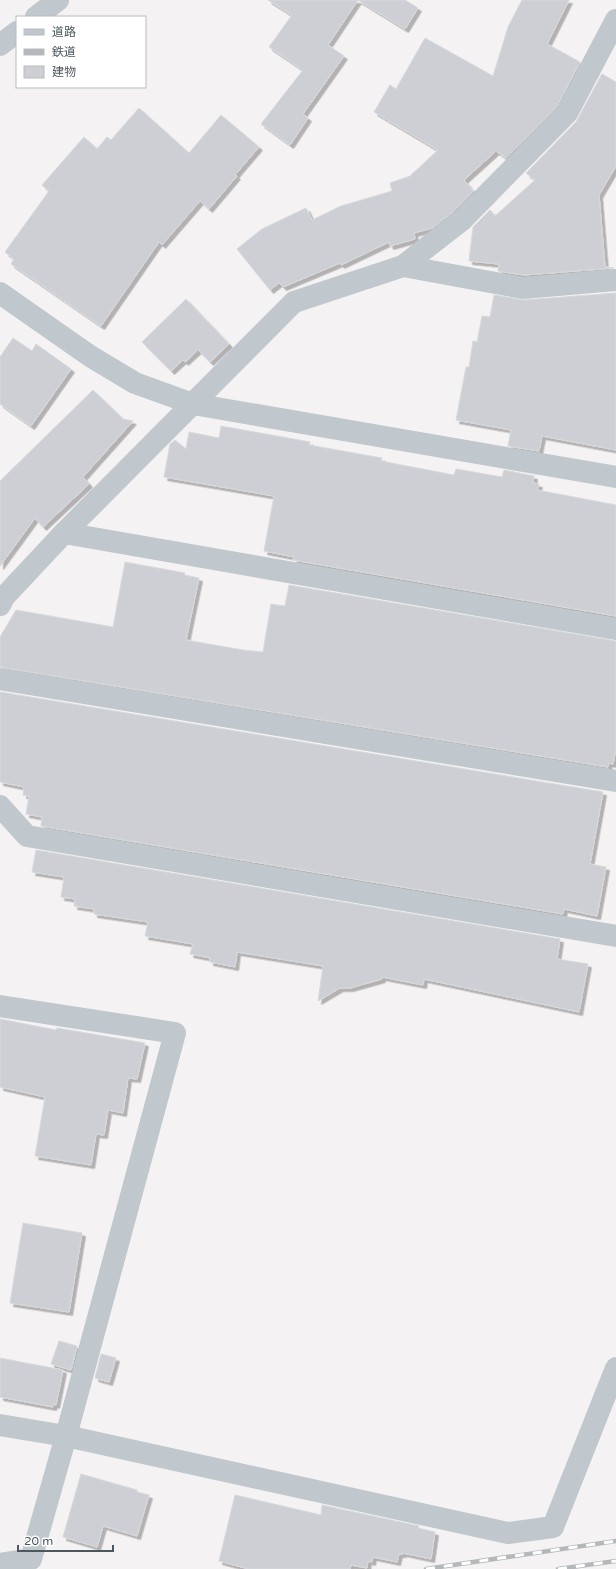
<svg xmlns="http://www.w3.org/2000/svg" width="616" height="1569" viewBox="0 0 616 1569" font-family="'Varela Round','Noto Sans JP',sans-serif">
<defs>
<filter id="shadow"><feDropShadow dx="3.5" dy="3.5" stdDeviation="0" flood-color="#0004"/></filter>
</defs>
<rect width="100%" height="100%" fill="#f4f2f2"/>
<g fill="#cdcfd4" stroke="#d7d9dc" filter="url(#shadow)">
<path d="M268,0H358L328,45L344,56L303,114L308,118L290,145L261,124L303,70L269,47L292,15Z"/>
<path d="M358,0H405L418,8L405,29Z"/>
<path d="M522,0H569L547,44L580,62L557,106L506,158L496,151L464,180L473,191L454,211L432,228L414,233L415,239L390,246L389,242L341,265L340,263L283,287L279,283L270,290L237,249L262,229L306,208L312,220L341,206L392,191L390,183L410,176L438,150L374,112L390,85L396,89L425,38L493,76L508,27Z"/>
<path d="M602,74L616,82V166L599,195L605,267L614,268L524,275L498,271L499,264L469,261L473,227L490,210L495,216L535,180L526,173L576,122Z"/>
<path d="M139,108L189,153L221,115L259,147L235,175L237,176L209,209L200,201L162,245L159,242L101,326L11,264L14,259L5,252L49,191L42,185L84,137L97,149L107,137L111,140Z"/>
<path d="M616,293V450L542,436L539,451L508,446L511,430L456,420L466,367H469L473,341L477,342L482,316L490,317L494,295L524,300Z"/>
<path d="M186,299L229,344L210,362L198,350L185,362L183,360L171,371L142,342Z"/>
<path d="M13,338L32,351L36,344L71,369L31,426L0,404V357Z"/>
<path d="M93,390L123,419L133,421L83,477L89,484L43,527L35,518L0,566V481Z"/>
<path d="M221,426L310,442L309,445L382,458L381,461L454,475L456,469L502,477L504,470L534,476L533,483L539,484L537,490L616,505V616L293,560L294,557L264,551L274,496L164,477L170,444L175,440L186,449L189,432L219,438Z"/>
<path d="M125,562L185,573L184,575L199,578L186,640L243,650L263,652L271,604L285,606L289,585L616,641V748L613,764L609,763L608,767L0,667V637L16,610L113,627Z"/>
<path d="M0,692L603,792L590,864L606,867L597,916L564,909L563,914L41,826L42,817L26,814L29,796L23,795L24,787L0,782Z"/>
<path d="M36,850L560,939L557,959L588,964L579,1012L424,979L423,985L382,977V979L350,988H340L318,1001L323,966L237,952L235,967L210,962V958L190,954L193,944L145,936L148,922L94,914V909L74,906L75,899L61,897L64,877L32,872Z"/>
<path d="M0,1019L56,1030L57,1028L145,1043L137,1079L128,1078L123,1113L108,1110L104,1135L96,1134L91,1165L35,1156L45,1097L0,1087Z"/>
<path d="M23,1223L82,1233L69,1312L10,1303Z"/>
<path d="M59,1341L77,1346L71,1370L51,1364Z"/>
<path d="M101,1354L116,1358L109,1382L95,1378Z"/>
<path d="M0,1358L63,1370L56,1405L54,1404L53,1407L0,1397Z"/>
<path d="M81,1474L137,1490V1492L149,1495L137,1536L103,1526L97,1547L63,1537Z"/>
<path d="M235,1495L321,1515L322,1505L419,1526L418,1528L435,1532L431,1559L403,1553V1554H399L397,1562L373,1557L372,1562L368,1561L367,1568L351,1565L350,1569H249L219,1561Z"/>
</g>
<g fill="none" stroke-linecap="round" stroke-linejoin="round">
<g stroke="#c0c7cd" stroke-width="22">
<path d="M403,266L523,288L616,280"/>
<path d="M0,293L90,356L135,383L193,404L616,477"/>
<path d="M64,533L616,629"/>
<path d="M0,605L4,597L64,533L294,302L403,266L462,220L567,113L616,20"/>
<path d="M0,679L616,781"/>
<path d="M0,806L27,836L616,936"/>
<path d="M0,1006L175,1033L66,1436L31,1559L0,1564"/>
<path d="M0,1425L66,1436L508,1533L553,1527L616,1368"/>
</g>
<g stroke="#c0c7cd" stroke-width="22">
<path d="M36,17L58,0"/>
<path d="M0,45L17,32"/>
</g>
<defs>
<g id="rail">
<path d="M426,1569L616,1541"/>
<path d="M558,1569L616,1561"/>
</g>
</defs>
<use href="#rail" stroke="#b5b8bb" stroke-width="4.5"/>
<use href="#rail" stroke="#fff" stroke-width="3" stroke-dasharray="9" stroke-linecap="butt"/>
</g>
<rect x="16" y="16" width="130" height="72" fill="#ffffff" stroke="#b7bcbf"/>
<rect x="24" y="29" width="20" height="6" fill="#c0c7cd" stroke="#b7bcbf"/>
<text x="52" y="36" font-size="12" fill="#4c575e">道路</text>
<rect x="24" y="49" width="20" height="6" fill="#b5b8bb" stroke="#b7bcbf"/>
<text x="52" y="56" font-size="12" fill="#4c575e">鉄道</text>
<rect x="24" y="66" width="20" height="12" fill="#cdcfd4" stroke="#b7bcbf"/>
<text x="52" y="76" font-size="12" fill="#4c575e">建物</text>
<path d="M18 1545v6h95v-6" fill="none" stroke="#4c575e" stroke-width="2"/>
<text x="24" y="1545" font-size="12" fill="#4c575e" stroke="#ffffff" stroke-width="3" paint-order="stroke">20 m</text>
</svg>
